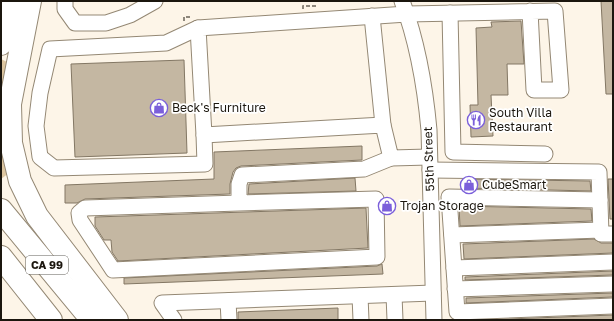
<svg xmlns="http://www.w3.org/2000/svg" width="614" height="321" viewBox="0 0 614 321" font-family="'Golos Text',sans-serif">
<rect width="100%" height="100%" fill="#fdf5e8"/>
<path fill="#dec7a1" d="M1,59L9,63V173L1,179Z"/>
<g fill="#c4b7a2" stroke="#837764">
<path d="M601,1H613V94H606Z"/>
<path d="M521,21L524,64H507L508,95H491L493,136L471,137L470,105H478L476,28L492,27L491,22Z"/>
<path d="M184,60L187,153L75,157L71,64Z"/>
<path d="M362,146V160L241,166L236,168L233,172L230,184V194L85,199L77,203H65V185L214,179V152Z"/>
<path d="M355,178L356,191L248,194L249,184Z"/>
<path d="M464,179L590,181L591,191L464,188Z"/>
<path d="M608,179H613V219H610Z"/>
<path d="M459,206L591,209L592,221L460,226Z"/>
<path d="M366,208L368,248L118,261L112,252L111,240H104L95,226V217Z"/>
<path d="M594,239L601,243H613V253L464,259L463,244Z"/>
<path d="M382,264L383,274L124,284V278L377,266Z"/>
<path d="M613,271V275L465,280V277Z"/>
<path d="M613,293V297L466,303V298Z"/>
<path d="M338,308V320H238V312Z"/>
<path d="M613,315V320H483Z"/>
</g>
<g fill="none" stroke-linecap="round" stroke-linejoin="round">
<defs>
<g id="minor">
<path d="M65,1V9L75,23H106L130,15L155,1"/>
<path d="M402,1C418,43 425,86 429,130L434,320"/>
<path d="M450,13L453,152L545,154"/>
<path d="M372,16L383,125"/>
<path d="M198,28L166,43L50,49L40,93L36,126L40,157L54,168L205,164L204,135"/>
<path d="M429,157L391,158L383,125L204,135L198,28L407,14L555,11L561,90H534L530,11"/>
<path d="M430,170L599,172L601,234H613"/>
<path d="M600,200L449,197L457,312L613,306"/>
<path d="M239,203L85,208L79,213L80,220L113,270L377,257L376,199L239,203V184L242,175L364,169L391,158"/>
<path d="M452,235L601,230"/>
<path d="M454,268L613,262"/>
<path d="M455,289L613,284"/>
<path d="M394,295L395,320"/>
<path d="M360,296L361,320"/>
<path d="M228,301L229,320"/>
<path d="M174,320L162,303L433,293"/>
</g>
<g id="highway">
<path d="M30,1L10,104L11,143L20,181L37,216L117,320"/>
<path d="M1,44L9,22V1"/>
<path d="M1,210L92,320"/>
<path d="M1,257L51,320"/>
</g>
</defs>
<use href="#minor" stroke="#948874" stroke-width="17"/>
<use href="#highway" stroke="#948874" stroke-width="24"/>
<g stroke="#8e877c" stroke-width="2" stroke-dasharray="4 2" stroke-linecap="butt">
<path d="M303,9V6H317"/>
<path d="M184,21V17H190"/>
</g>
<use href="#minor" stroke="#fff" stroke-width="15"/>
<use href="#highway" stroke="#fff" stroke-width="22"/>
</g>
<defs>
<symbol id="shop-ring" viewBox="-11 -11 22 22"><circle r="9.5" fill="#fff" stroke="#7b5fda" stroke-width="1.5"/><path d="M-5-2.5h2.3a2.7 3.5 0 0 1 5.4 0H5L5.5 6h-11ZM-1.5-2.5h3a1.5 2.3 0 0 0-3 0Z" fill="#7b5fda"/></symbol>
<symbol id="restaurant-ring" viewBox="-11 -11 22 22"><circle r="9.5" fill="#fff" stroke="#7b5fda" stroke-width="1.5"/><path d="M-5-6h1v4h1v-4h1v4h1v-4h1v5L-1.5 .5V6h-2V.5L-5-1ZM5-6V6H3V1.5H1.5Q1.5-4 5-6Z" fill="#7b5fda"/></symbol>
</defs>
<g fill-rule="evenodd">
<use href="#shop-ring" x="149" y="98" width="20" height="20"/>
<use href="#restaurant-ring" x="466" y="110" width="20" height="20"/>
<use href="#shop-ring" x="459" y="175" width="20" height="20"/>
<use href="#shop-ring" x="377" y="196" width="20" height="20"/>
</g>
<g text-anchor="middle" stroke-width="3.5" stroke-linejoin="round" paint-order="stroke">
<rect fill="#fff" stroke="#5f5c56" stroke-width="1" x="26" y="256" width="42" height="18" rx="3"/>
<g font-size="11" font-weight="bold" fill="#1b160e">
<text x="47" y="269">CA 99</text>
</g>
<g font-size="12" fill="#1b160e" stroke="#fff" text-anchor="start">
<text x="172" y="112">Beck's Furniture</text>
<text x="489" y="117">South Villa<tspan x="489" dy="14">Restaurant</tspan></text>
<text x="482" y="189">CubeSmart</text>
<text x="400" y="210">Trojan Storage</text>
</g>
<g font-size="12" fill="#1b160e" stroke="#fff">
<text transform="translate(429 159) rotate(-92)" y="4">55th Street</text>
</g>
</g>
<rect width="614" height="321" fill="none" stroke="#1b160e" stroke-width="4"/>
</svg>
